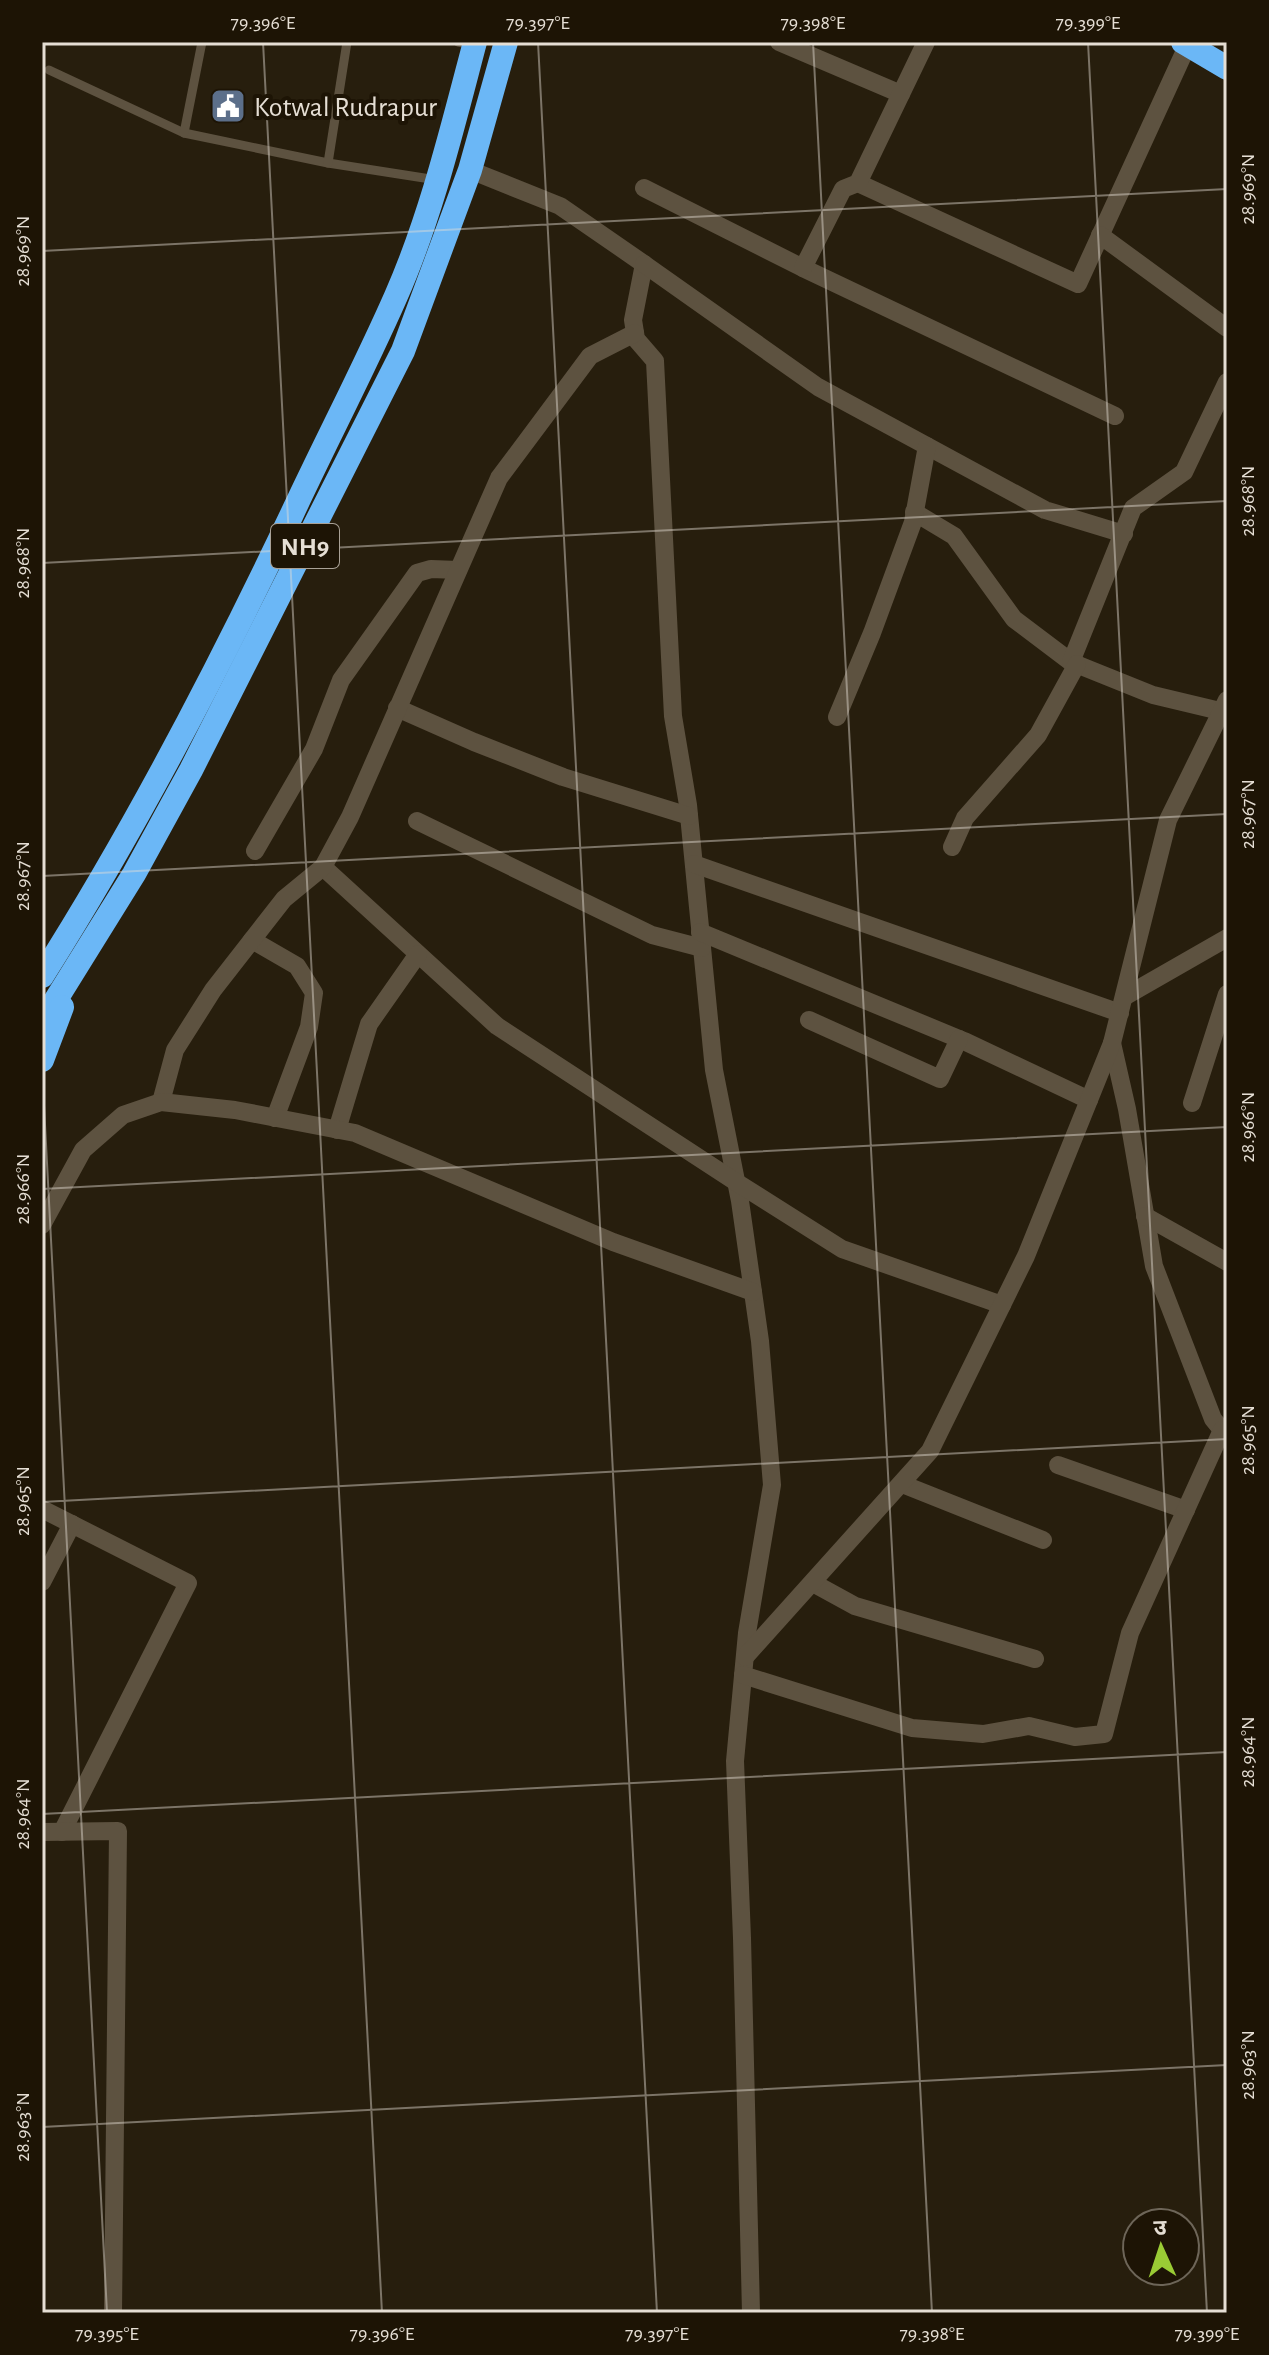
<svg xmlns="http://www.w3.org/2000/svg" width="1269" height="2355" viewBox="0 0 1269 2355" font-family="'Alegreya Sans','Noto Sans Devanagari',sans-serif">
<rect width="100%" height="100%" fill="#271e0d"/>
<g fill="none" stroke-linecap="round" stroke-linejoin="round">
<g stroke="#5d5240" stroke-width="9">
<path d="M458,42L474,45"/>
<path d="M49,70L184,133L328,163L437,180"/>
<path d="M184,133L202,42"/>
<path d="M328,163L347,42"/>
</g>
<g stroke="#5d5240" stroke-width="18">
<path d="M779,42L901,94"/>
<path d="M470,170L560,206L644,264L633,320L636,339L655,361L673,716L688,805L714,1070L740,1201L760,1341L772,1485L747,1633L735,1761L742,1938L751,2313"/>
<path d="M858,183L1078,284L1189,42"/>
<path d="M644,188L803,268L1115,416"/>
<path d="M1100,235L1227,328"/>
<path d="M644,264L818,387L1045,510L1124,534"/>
<path d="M803,268L843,189L858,183L926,42"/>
<path d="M914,512L954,536L1014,619L1071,662L1153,695L1220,711"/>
<path d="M1071,662L1133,508L1184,472L1227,382"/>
<path d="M397,708L474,742L563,777L689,816"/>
<path d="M837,717L872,633L913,522L927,446"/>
<path d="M417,821L652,935L702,948"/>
<path d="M952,847L965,818L1038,735L1077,664"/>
<path d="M255,851L314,749L341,680L417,573L431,569L458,570"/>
<path d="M694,864L1120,1013"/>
<path d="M323,867L497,1026L736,1182L842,1249L1002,1305"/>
<path d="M700,932L964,1041L1089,1100"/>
<path d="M252,940L297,966L314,993L309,1027L275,1118"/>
<path d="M1124,997L1227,938"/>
<path d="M809,1020L940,1079L959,1039"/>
<path d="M1112,1043L1127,1109L1154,1266L1213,1419L1227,1436"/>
<path d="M161,1102L175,1050L213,990L284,899L323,867L350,817L499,478L590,356L635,333"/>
<path d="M1192,1103L1227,994"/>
<path d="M337,1130L369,1024L418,954"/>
<path d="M1145,1216L1227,1262"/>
<path d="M42,1225L83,1150L123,1115L161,1102L235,1110L355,1133L613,1242L753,1292"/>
<path d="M1058,1465L1186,1510"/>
<path d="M902,1484L1043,1540"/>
<path d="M42,1509L188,1583L62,1832"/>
<path d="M42,1582L72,1524"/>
<path d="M813,1583L855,1606L1035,1659"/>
<path d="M745,1657L930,1451L1026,1256L1112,1043L1168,820L1227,700"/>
<path d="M743,1675L912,1728L983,1734L1029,1726L1075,1737L1104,1734L1130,1633L1222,1430"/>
<path d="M42,1832L118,1831L113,2313"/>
</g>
<g stroke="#6bb7f6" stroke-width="24">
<path d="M1183,42L1227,68"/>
<path d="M42,976C136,828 217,672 292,514C326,441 364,369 396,296C431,217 453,125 475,42"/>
<path d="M42,1022L134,874L191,770L403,351L470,170L506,42"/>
<path d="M42,1060L62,1007"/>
</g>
</g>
<path fill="none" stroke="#e5ded4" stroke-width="2" stroke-opacity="0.45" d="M263,42L382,2313M538,42L657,2313M813,42L932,2313M1088,42L1207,2313M42,251L1227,189M42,563L1227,501M42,876L1227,814M42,1067L107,2313M42,1189L1227,1127M42,1502L1227,1439M42,1814L1227,1752M42,2127L1227,2065"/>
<defs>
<symbol id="civic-square" viewBox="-11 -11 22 22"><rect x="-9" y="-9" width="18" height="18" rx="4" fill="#5c6f8a" stroke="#1d1405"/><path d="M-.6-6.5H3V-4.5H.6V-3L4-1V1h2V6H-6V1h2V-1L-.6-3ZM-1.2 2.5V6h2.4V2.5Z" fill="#fff"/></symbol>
</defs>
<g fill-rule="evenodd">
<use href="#civic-square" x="208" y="86" width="40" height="40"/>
</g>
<g text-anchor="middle" stroke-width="8" stroke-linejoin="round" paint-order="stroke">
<rect fill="#1d1405" stroke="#a9a196" stroke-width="2" x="271" y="524" width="68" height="44" rx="6"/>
<g font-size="26" font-weight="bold" fill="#e5ded4">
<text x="305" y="555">NH9</text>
</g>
<g font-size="28" fill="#e5ded4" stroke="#1d1405" text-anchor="start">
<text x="254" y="116">Kotwal Rudrapur</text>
</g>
</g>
<rect width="1269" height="2355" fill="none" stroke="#1d1405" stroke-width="88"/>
<g transform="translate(1161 2247) rotate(357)"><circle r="38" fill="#1d1405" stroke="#6d6558" stroke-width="2"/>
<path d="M0-6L14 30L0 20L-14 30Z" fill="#9acb35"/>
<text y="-12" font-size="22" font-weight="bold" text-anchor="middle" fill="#e5ded4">उ</text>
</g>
<rect x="44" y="44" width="1181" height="2267" fill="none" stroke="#e5ded4" stroke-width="3"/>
<g font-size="20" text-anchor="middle" fill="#e5ded4">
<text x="263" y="29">79.396°E</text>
<text x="538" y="29">79.397°E</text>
<text x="813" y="29">79.398°E</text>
<text x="1088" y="29">79.399°E</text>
<text transform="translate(1247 189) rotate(-90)" y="7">28.969°N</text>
<text transform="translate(22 251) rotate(-90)" y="7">28.969°N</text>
<text transform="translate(1247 501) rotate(-90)" y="7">28.968°N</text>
<text transform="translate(22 563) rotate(-90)" y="7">28.968°N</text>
<text transform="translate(1247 814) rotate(-90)" y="7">28.967°N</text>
<text transform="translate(22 876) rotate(-90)" y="7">28.967°N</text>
<text transform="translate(1247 1127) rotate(-90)" y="7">28.966°N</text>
<text transform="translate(22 1189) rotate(-90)" y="7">28.966°N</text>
<text transform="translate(1247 1440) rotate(-90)" y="7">28.965°N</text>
<text transform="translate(22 1501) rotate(-90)" y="7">28.965°N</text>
<text transform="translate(1247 1752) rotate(-90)" y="7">28.964°N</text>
<text transform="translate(22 1814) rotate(-90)" y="7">28.964°N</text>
<text transform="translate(1247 2065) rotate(-90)" y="7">28.963°N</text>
<text transform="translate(22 2127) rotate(-90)" y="7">28.963°N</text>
<text x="107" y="2340">79.395°E</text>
<text x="382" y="2340">79.396°E</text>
<text x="657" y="2340">79.397°E</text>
<text x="932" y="2340">79.398°E</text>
<text x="1207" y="2340">79.399°E</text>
</g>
</svg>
